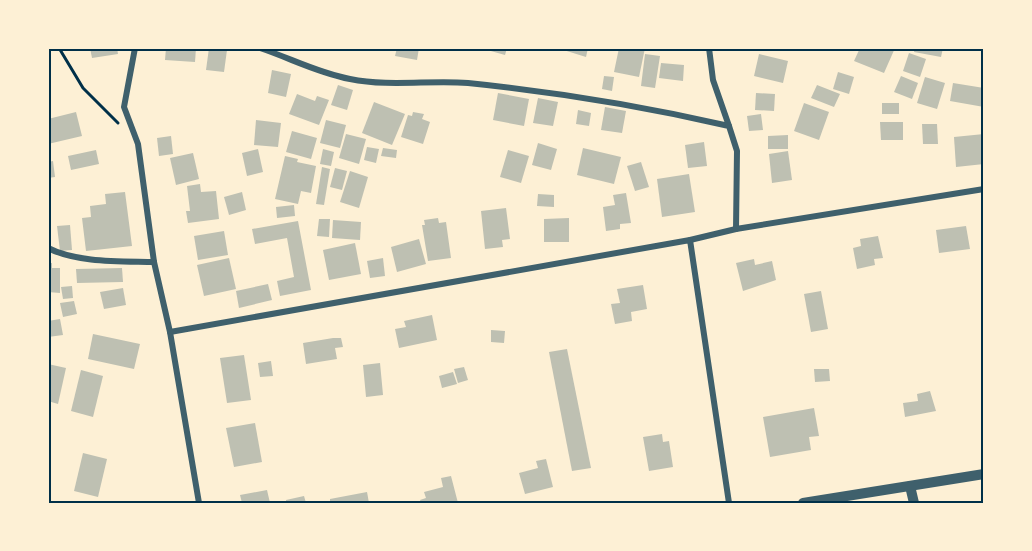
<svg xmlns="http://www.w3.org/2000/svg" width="1032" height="551" viewBox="0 0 1032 551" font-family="Commissioner,sans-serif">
<rect width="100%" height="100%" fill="#fdf0d5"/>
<g fill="#bec0b2">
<path d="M90,48H117L118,54L92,58Z"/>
<path d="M166,48H196L195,62L165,60Z"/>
<path d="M209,48L227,50L224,72L206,70Z"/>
<path d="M397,48H419L417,60L395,56Z"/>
<path d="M480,48H507L505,55Z"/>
<path d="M557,48H588L586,57Z"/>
<path d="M619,48H645L639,77L614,72Z"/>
<path d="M860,48H895L884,73L854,61Z"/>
<path d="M915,48H943L941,57L914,52Z"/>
<path d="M909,53L926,59L920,77L903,71Z"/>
<path d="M645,54L660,56L655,88L641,86Z"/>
<path d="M759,54L788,61L783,83L754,76Z"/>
<path d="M661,63L684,65L683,81L659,78Z"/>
<path d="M272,70L291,74L286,97L268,93Z"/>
<path d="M838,72L854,77L849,94L833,89Z"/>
<path d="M604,76L614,77L612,91L602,89Z"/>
<path d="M901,76L918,83L912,99L894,92Z"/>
<path d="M925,77L945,83L937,109L917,103Z"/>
<path d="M953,83L984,88V107L950,101Z"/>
<path d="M338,85L353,90L347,110L331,105Z"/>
<path d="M817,85L840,94L834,107L811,98Z"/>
<path d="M498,93L529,99L524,126L493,120Z"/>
<path d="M756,93L775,94L774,111L755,110Z"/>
<path d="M297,94L315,101L317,96L329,100L319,125L289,114Z"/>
<path d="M538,98L558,102L553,126L533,123Z"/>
<path d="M374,102L405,114L392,145L362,133Z"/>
<path d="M804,103L829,112L819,140L794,131Z"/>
<rect x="882" y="103" width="17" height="11"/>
<path d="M605,107L626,111L622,133L601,130Z"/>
<path d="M578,110L591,113L589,126L576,124Z"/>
<path d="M76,112L82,136L48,144V119Z"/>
<path d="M413,112L424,114L422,119L430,122L423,144L401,137L408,115L412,116Z"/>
<path d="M761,114L763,130L749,131L747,116Z"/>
<path d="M256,120L281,123L278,147L254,145Z"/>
<path d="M326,120L346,125L340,148L320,143Z"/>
<path d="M880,122H903V140H881Z"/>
<path d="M922,124H937L938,144H923Z"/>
<path d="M292,131L317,138L311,159L286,152Z"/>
<path d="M346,134L366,139L359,164L339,158Z"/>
<path d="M984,134V164L956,167L954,137Z"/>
<path d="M788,135V149H768V136Z"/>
<path d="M171,136L173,154L159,156L157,138Z"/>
<path d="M704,142L707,166L688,168L685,145Z"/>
<path d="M538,143L557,149L551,170L532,165Z"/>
<path d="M367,147L379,149L376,163L364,160Z"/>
<path d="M383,148L397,150L396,158L381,156Z"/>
<path d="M583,148L621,157L614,184L577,175Z"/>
<path d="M258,149L263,172L247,176L242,153Z"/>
<path d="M323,149L334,152L331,166L320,164Z"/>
<path d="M96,150L99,164L71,170L68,156Z"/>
<path d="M508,150L529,156L521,183L500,177Z"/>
<path d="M788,151L792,180L772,183L769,154Z"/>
<path d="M193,153L199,179L176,185L170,158Z"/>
<path d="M285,156L298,159L297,162L316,166L311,193L301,191L298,204L275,199Z"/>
<path d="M53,161L55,177L48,178V162Z"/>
<path d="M641,162L649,187L635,191L627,166Z"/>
<path d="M322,167L330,169L324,205L316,204Z"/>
<path d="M335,168L347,171L342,190L330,187Z"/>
<path d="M350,171L368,177L359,208L340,202Z"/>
<path d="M689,174L695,212L662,217L657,179Z"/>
<path d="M200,184L201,192L216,191L219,219L188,223L186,211H190L187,186Z"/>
<path d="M125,192L132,246L86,251L82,218L91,217L90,206L106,204L105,194Z"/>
<path d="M242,192L246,210L229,215L224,197Z"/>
<path d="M626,193L631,223L620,224V229L606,231L603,207L615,205L613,195Z"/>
<path d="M538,194L554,195V207L537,206Z"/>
<path d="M294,205L295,216L277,218L276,207Z"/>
<path d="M506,208L510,239L502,240L503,247L485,249L481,211Z"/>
<path d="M438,218L439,223L446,222L451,258L428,261L422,225H425L424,220Z"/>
<path d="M569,218V242H544V219Z"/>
<path d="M319,219H330L329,237L317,236Z"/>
<path d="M333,220L361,222L360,240L332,238Z"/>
<path d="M298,221L311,290L280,296L277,281L294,277L287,238L255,244L252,229Z"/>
<path d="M70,225L72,250L60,251L57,226Z"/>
<path d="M966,226L970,249L939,253L936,230Z"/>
<path d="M224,231L228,255L198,260L194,236Z"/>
<path d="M878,236L883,258L874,259L875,265L857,269L853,248L861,246L860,239Z"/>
<path d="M419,239L426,264L397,272L391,247Z"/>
<path d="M355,243L361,274L329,280L323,250Z"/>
<path d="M229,258L236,289L204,296L197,265Z"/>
<path d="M383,258L385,276L370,278L367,261Z"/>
<path d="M754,259L755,265L772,261L776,280L743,291L736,263Z"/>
<path d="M48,263H52V268H60V293L48,292Z"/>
<path d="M122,268L123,282L77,283L76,269Z"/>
<path d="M268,284L272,300L239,308L236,291Z"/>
<path d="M643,285L647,309L631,312L632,321L615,324L611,304L620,303L617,289Z"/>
<path d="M72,286L73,298L63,299L61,287Z"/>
<path d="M123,288L126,305L104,309L100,292Z"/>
<path d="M821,291L828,329L811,332L804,294Z"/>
<path d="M74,301L77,314L63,317L60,303Z"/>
<path d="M432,315L437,340L399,348L395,329L406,327L404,321Z"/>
<path d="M60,319L63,335L48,337V321Z"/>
<path d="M491,330L505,331L504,343L491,342Z"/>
<path d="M93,334L140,344L134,369L88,359Z"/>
<path d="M333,338H341L343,347L335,348L337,359L306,364L303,343Z"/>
<path d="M567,349L591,468L572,471L549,352Z"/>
<path d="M244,355L251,400L227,403L220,358Z"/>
<path d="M271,361L273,376L260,377L258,363Z"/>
<path d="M380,363L383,395L366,397L363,365Z"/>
<path d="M48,364L66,368L58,404L48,401Z"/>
<path d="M464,367L468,380L458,383L454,369Z"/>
<path d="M814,369H829L830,381L815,382Z"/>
<path d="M81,370L103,376L93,417L71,411Z"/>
<path d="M453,372L457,384L442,388L439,376Z"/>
<path d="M930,391L936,411L905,417L903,403L918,401L917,394Z"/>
<path d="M814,408L819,436L809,437L811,450L770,457L763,417Z"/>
<path d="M255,423L262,462L234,467L226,428Z"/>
<path d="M662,434L663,442L669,441L673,467L649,471L643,437Z"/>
<path d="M83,453L107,459L98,497L74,491Z"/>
<path d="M546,459L553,487L525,494L519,473L538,468L536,461Z"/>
<path d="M451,476L458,503H421L420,500L426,498L424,492L443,487L441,478Z"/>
<path d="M267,490L270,503H242L240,495Z"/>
<path d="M367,492L369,503H330V499Z"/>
<path d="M304,496L306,503H286V500Z"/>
</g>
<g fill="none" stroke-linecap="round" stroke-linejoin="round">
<path stroke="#003049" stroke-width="3" d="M59,48L83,88L118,123"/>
<g stroke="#3f606c" stroke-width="6">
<path d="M135,48L124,107L138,144L154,262L170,332L199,503"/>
<path d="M260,48C290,58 318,73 350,79C389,87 429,80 468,83C556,92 643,106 729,126L737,151L736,229"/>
<path d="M709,48L713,80L729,126"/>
<path d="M690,240L736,229L984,189"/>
<path d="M48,248C77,263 122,261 154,262"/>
<path d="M170,332L690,240L729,503"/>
</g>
<g stroke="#3f606c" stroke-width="10">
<path d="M910,486L914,503"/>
<path d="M803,503L984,474"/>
</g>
</g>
<rect width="1032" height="551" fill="none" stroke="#fdf0d5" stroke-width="99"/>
<rect x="50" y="50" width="932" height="452" fill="none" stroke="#003049" stroke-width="2"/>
</svg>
